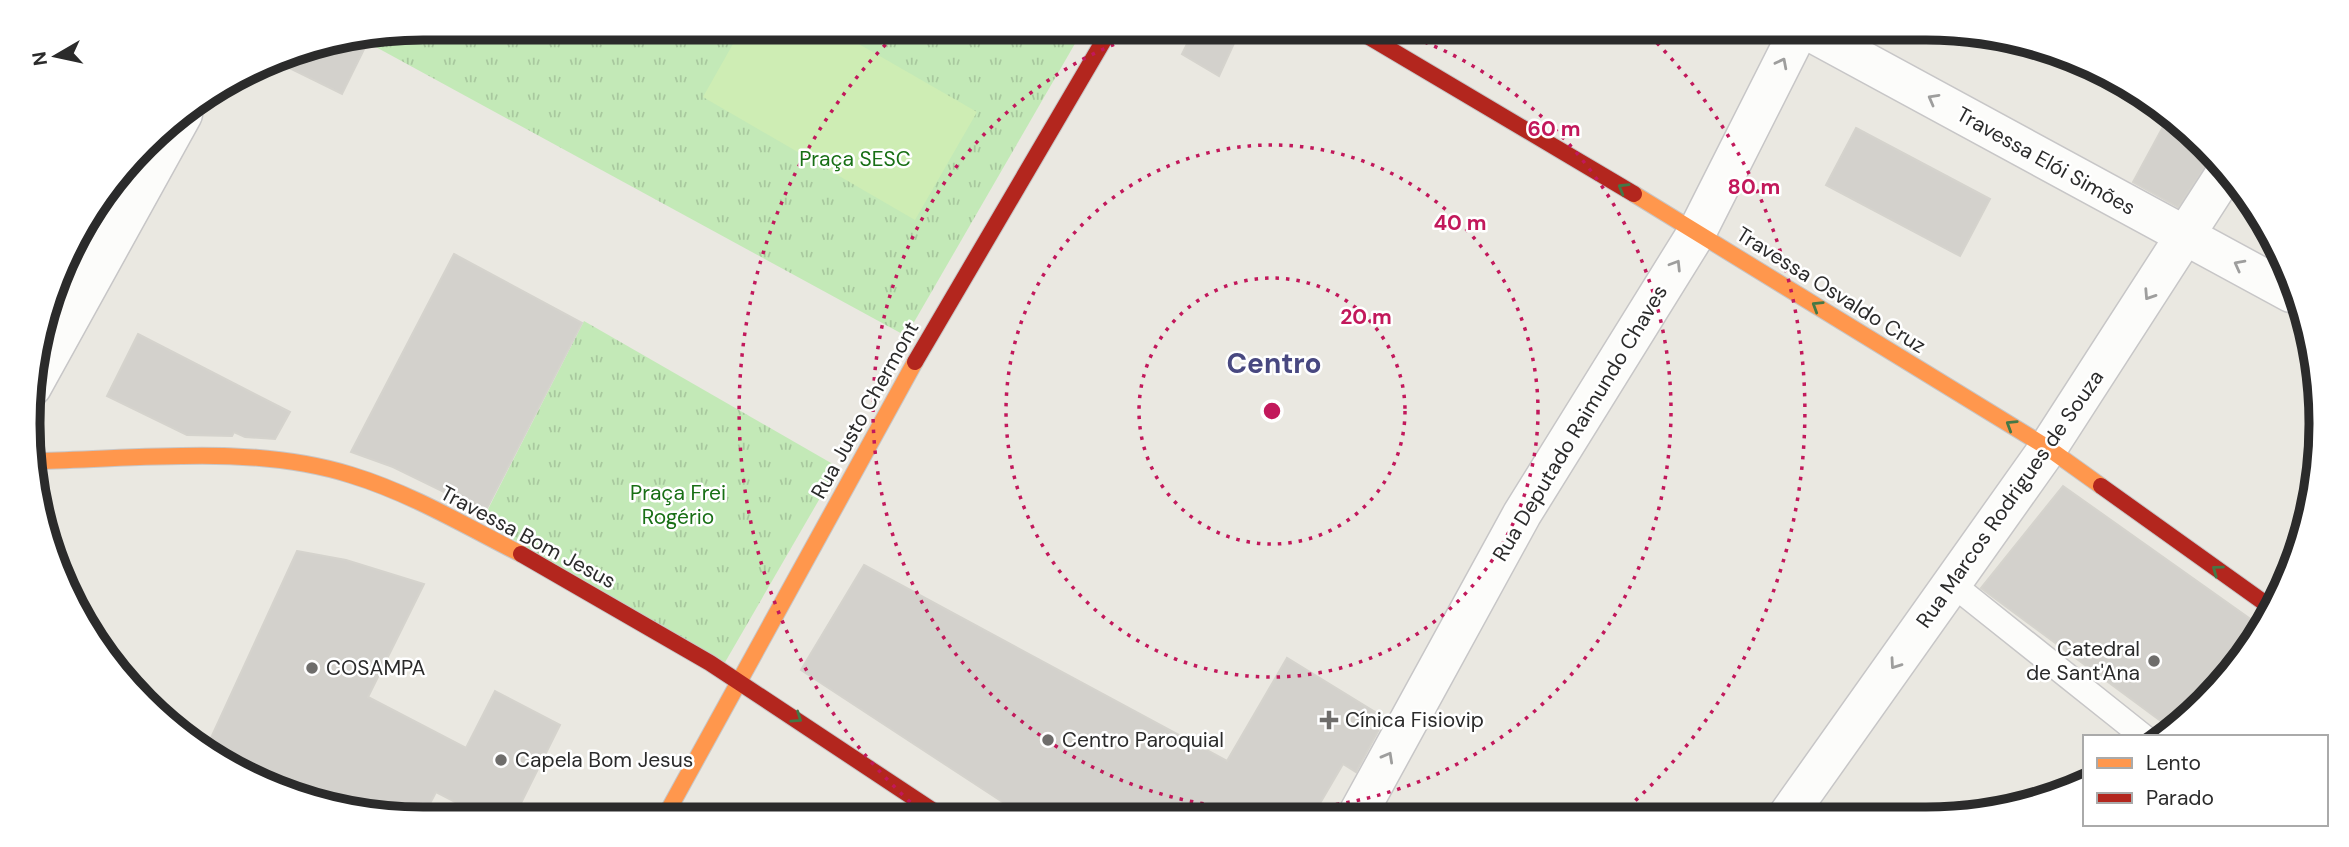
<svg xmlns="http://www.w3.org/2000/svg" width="2349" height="847" viewBox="0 0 2349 847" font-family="'DM Sans',sans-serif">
<defs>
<pattern id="grass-tufts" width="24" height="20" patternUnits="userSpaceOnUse" patternTransform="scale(1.75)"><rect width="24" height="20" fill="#c3e9b7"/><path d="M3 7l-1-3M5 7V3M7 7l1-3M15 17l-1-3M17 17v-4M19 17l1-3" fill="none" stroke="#a8c89e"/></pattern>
</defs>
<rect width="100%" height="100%" fill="#eae8e1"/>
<g fill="url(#grass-tufts)">
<path d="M424,28H1084L906,336L363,40Z"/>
<path d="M584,321L838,467L724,664L482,521Z"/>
</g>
<g fill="#ceedb4">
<path d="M572,28H611L602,45Z"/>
<path d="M742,28H831L977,112L915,220L703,97Z"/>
</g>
<g fill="#d3d1cc" stroke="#d5d3cd" stroke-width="2">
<path d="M1195,28H1241L1219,76L1182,54Z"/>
<path d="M369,39L342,94L271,59L273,58Z"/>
<path d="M2170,114L2210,159L2178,207L2133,182Z"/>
<path d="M1856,128L1990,199L1960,256L1826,185Z"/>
<path d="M454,254L582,323L485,512L393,467L351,452Z"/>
<path d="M138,334L290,412L275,439L245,437L234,432L232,436L187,435L107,396Z"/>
<path d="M2063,486L2263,628L2187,721L2173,730L1981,588Z"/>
<path d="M297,551L346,560L424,584L368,697L466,748L495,691L560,725L513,819H488L436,792L422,819L322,806L204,753Z"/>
<path d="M864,565L1227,761L1287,658L1385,718L1356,772L1343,764L1312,817L1027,818L801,670Z"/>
</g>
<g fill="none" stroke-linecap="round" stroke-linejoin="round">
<defs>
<path id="lane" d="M1951,583L2144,737"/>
<g id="street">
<path d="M1803,28L2291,293"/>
<path d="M32,387L183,114"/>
<path d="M1787,816L2048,448L2224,175"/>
<path d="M1356,817L1522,514L1697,232L1800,28"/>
</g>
<g id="slow">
<path d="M1634,194L2048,448L2101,486"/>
<path d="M37,461C139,459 252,444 351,475C410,493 466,526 521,554"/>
<path d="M664,818L915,362"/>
</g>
<g id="jam">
<path d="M1354,28L1634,194"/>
<path d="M915,362L1111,28"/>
<path d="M2101,486L2273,609"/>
<path d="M521,554L710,663L944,818"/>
</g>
</defs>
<use href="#lane" stroke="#c7c6c7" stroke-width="27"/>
<use href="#street" stroke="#c7c6c7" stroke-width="41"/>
<use href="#slow" stroke="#c7c6c7" stroke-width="18"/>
<use href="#jam" stroke="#c7c6c7" stroke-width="18"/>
<use href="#lane" stroke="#fcfcfa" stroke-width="24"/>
<use href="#street" stroke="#fcfcfa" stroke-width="38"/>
<use href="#slow" stroke="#ff974d" stroke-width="16"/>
<use href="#jam" stroke="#b3261e" stroke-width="16"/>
</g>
<defs><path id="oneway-chevron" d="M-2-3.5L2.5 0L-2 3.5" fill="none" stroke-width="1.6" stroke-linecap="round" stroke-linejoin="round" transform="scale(1.75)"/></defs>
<g stroke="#9e9e9d">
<use href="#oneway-chevron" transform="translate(1782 63) rotate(-63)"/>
<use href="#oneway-chevron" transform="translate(1933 99) rotate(-151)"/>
<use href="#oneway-chevron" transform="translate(1676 265) rotate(-58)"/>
<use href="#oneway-chevron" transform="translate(2239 265) rotate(-152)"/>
<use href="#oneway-chevron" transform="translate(2149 295) rotate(123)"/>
<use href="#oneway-chevron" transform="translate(1895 664) rotate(125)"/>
<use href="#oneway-chevron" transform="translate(1388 757) rotate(-61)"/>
</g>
<g stroke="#447846">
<use href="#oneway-chevron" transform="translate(1623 188) rotate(-149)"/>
<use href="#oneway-chevron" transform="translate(1817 306) rotate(-148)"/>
<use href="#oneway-chevron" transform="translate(2011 425) rotate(-148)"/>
<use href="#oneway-chevron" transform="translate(2217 570) rotate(-144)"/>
<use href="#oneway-chevron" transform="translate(797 718) rotate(34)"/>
</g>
<g fill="none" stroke="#c2185b" stroke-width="3.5" stroke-dasharray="3.5 7">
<circle cx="1272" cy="411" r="133"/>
<circle cx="1272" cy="411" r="266"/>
<path d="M1385 28A399 399 0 1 1 1159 28"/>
<path d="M926 816A532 532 0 0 1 902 28M1642 28A532 532 0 0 1 1618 816"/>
</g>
<g fill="#6e6d6b" stroke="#fff" stroke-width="2.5">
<circle cx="2154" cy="661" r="7"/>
<circle cx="312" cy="668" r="7"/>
<path d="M1325.5 709.5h7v7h7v7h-7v7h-7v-7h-7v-7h7z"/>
<circle cx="1048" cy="740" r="7"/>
<circle cx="501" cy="760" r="7"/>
</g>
<g text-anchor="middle" stroke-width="5" stroke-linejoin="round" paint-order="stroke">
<g font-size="21" fill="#186f15" stroke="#fff">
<text x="855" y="166">Praça SESC</text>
<text x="678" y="500">Praça Frei<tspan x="678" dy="24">Rogério</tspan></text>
</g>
<g font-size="21" fill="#2b2b2b" stroke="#fff">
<text transform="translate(2046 161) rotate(29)" y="7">Travessa Elói Simões</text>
<text transform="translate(1831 290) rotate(32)" y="7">Travessa Osvaldo Cruz</text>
<text transform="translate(865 410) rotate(-61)" y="7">Rua Justo Chermont</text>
<text transform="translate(1580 423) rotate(-59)" y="7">Rua Deputado Raimundo Chaves</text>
<text transform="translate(2010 499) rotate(-55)" y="7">Rua Marcos Rodrigues de Souza</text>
<text transform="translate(528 537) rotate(28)" y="7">Travessa Bom Jesus</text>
</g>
<g font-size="21" fill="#2b2b2b" stroke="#fff" text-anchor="start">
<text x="2140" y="656" text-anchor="end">Catedral<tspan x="2140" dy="24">de Sant'Ana</tspan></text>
<text x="326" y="675">COSAMPA</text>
<text x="1345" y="727">Cínica Fisiovip</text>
<text x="1062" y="747">Centro Paroquial</text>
<text x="515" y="767">Capela Bom Jesus</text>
</g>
<g font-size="28" font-weight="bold" fill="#484880" stroke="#fff">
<text x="1274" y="373">Centro</text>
</g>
</g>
<path d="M0 0H2349V847H0ZM423 40H1926A383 383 0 0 1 2309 423V424A383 383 0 0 1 1926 807H423A383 383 0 0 1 40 424V423A383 383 0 0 1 423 40Z" fill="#fff" fill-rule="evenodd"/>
<path fill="none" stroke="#2b2b2b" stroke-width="9" d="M423 40H1926A383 383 0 0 1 2309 423V424A383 383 0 0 1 1926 807H423A383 383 0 0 1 40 424V423A383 383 0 0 1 423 40Z"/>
<circle cx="1272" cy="411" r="10" fill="#c2185b" stroke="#fff" stroke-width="3.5"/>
<g font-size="21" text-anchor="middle" font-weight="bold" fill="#c2185b" stroke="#fff" stroke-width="5" stroke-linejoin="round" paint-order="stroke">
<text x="1554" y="136">60 m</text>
<text x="1754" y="194">80 m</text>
<text x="1460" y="230">40 m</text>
<text x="1366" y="324">20 m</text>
</g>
<rect x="2083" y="735" width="245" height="91" fill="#ffffff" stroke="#aaaaaa" stroke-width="2"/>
<rect x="2097" y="758" width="35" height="10" fill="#ff974d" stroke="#aaaaaa" stroke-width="2"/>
<text x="2146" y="770" font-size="21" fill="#2b2b2b">Lento</text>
<rect x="2097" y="793" width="35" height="10" fill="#b3261e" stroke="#aaaaaa" stroke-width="2"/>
<text x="2146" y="805" font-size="21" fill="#2b2b2b">Parado</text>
<g transform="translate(56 56) rotate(261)" stroke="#ffffff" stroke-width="5" paint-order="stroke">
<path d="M0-5L12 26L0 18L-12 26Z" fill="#2b2b2b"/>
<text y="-10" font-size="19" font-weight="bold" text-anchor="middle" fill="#2b2b2b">N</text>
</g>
</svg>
